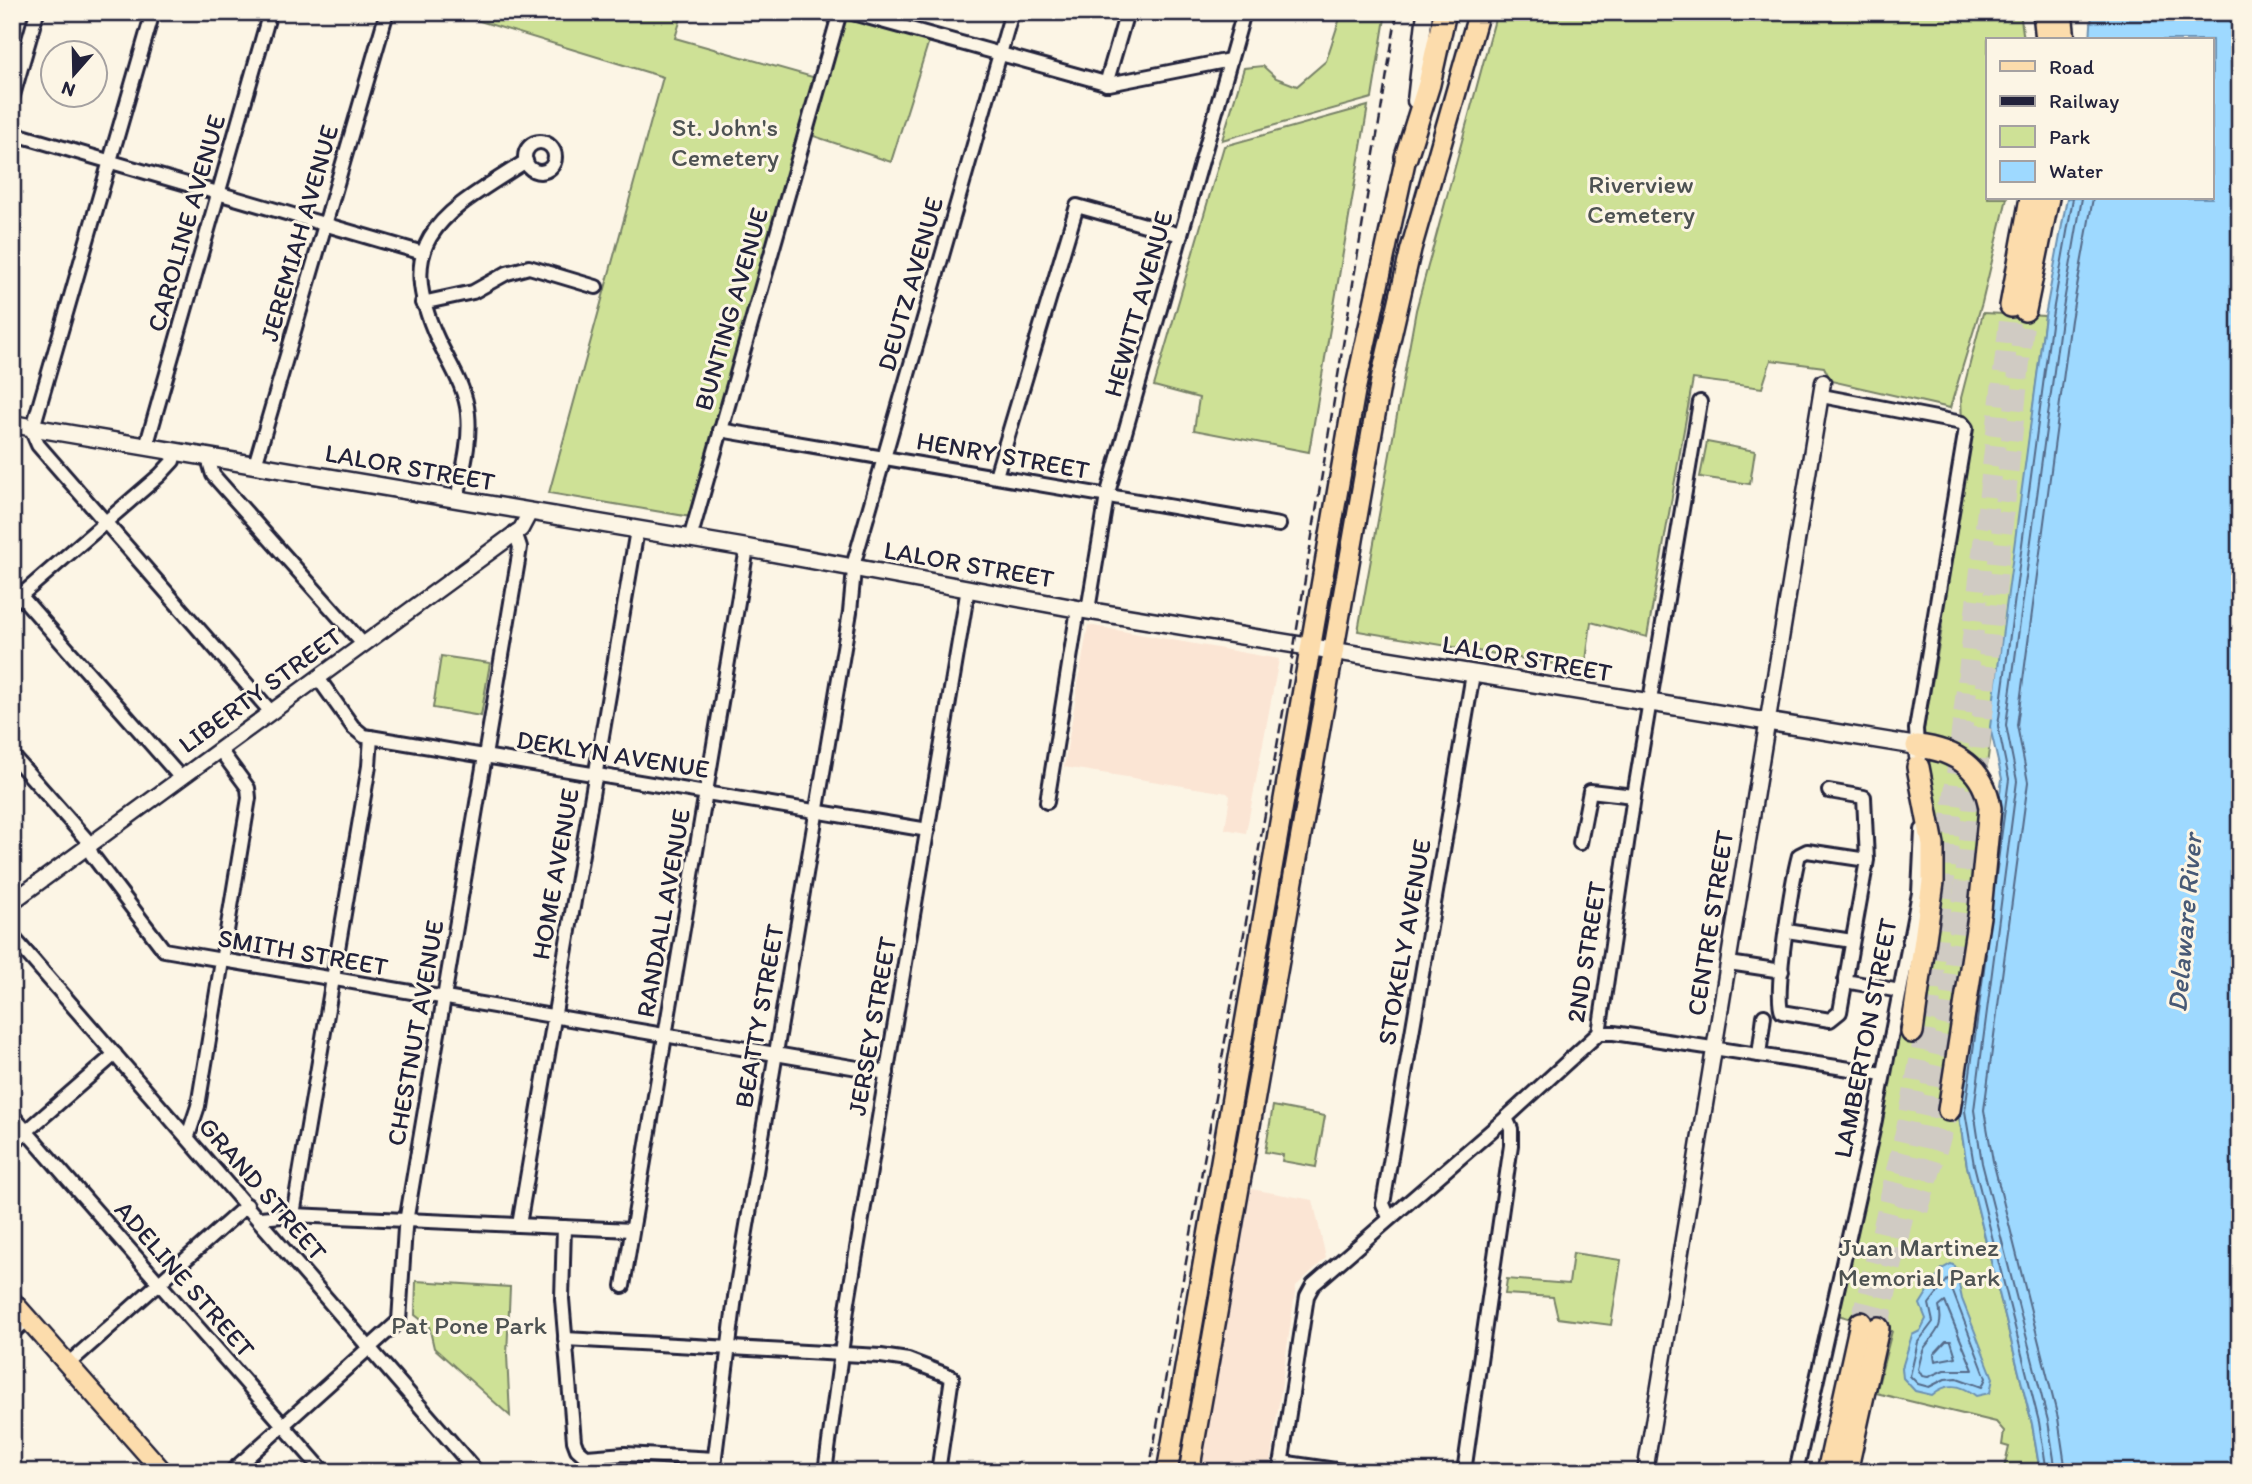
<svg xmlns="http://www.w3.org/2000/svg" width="2252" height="1484" viewBox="0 0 2252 1484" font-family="Itim,sans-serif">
<rect width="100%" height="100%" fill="#fcf5e5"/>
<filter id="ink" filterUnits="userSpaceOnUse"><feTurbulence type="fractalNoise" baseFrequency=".0143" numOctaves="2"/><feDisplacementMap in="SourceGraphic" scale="14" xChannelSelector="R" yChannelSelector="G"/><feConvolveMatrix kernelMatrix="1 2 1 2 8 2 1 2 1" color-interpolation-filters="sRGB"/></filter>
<g filter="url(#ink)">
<g fill="#fbe5d4">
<path d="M1088,625L1279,659L1246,833L1225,829L1230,796L1227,793L1064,767Z"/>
<path d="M1251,1189L1313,1200L1326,1258L1296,1286L1269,1472H1200Z"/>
</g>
<g fill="#cee196" stroke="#788268" stroke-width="2">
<path d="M450,12H683L675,38L823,80L843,12L932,31L891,162L808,134L697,518L549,493L663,77Z"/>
<path d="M1342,12H1386L1372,98L1222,140L1244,68L1263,66L1276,78L1297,86L1326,61Z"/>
<path d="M1497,12H2020L2024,40H1988V198H2007L1982,303L1950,408L1831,381L1824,367L1771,360L1762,388L1693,379L1647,637L1591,622L1585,669L1358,631L1416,310Z"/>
<path d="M1368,106L1309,452L1194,430L1199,398L1154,386L1224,146Z"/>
<path d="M1983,313L2045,316L1986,773L1923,734L1942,628L1934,608L1962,423L1961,398Z"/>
<path d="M1707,442L1755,451L1750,484L1700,477Z"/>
<path d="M441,656L490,663L481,716L433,708Z"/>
<path d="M1939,756L1946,757L1984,794L1958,1110L1967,1166L2032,1424L2040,1472H2003L2009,1447L2002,1445L2004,1431L1996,1422L1876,1393L1892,1331L1838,1315L1899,1030L1916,1033L1926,770L1930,761Z"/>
<path d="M1273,1106L1325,1116L1316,1167L1282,1161L1283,1155L1265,1152Z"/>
<path d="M1573,1253L1621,1260L1611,1325L1558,1318L1553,1297L1505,1294L1507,1279L1569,1284Z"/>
<path d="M416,1281L510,1287L507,1355L510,1416L434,1348L429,1326L415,1315Z"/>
</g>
<g fill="#9ed9ff" stroke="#6c90b1" stroke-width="2">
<path d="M2092,12H2240V1472H2040L2032,1424L1967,1166L1958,1110L2002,779L1990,727L2045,316L2067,198H2212V40H2090Z"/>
<path d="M1951,1264L1955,1266L1962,1299L1993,1378L1990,1393L1976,1396C1961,1384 1947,1382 1932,1395L1915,1391L1903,1378L1902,1368L1912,1335L1920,1331L1926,1319L1920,1304L1942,1269Z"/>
</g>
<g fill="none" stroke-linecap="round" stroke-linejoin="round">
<g stroke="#546b89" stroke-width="2">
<path d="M1995,883L2009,779L1998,726L2052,317L2073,198"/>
<path d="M1986,954L1965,1111L1974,1165L2039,1422L2047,1472"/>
<path d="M1948,1279L1986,1378L1982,1387L1957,1378L1945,1379L1929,1387L1918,1384L1910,1376L1918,1342L1933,1322L1929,1304Z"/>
<path d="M1945,1302L1973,1370H1944L1928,1377L1922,1376L1918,1369C1920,1363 1921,1353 1925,1347C1936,1332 1944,1327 1939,1307Z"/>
<path d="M1946,1341H1951L1956,1357L1935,1361L1934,1354Z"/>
<path d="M2056,1472L2048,1421L1982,1163L1974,1110L2017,781L2006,725L2061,319L2082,198"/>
<path d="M2066,1472L2058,1418L1993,1161L1984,1110L2028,782L2017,725L2071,320L2093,198"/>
</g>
<g stroke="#d0cbc3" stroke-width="21" stroke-dasharray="21 10" stroke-linecap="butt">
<path d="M1918,1210L1949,1110"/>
<path d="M1861,1323L1909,1117L1929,1011L2010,317"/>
<path d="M1878,1328L1948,1013L1964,892L2025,310"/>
</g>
<defs>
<g id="minor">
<path d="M153,12L32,431L38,445L271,712"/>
<path d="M849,12L1109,84L1230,60"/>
<path d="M1106,84L1127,12"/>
<path d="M12,99L37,12"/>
<path d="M12,133L423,253"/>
<circle cx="540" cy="157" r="15"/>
<path d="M422,303L473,292L507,273L529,267L596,287"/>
<path d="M1822,396L1962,423L1966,428L1916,729L1917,746"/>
<path d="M720,430L1279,525"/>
<path d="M146,447L270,12"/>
<path d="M208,458L213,475L363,644"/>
<path d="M255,465L387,12"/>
<path d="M996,476L1077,206L1181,235"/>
<path d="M457,499C462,473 471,442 468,414C466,388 449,363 438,340C390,236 447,212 526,161"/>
<path d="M690,539L840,12"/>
<path d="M12,586L181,778"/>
<path d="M12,603L160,475L173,461L175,452"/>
<path d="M1088,610L1107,496L1244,12"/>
<path d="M318,678L353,727L364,736L928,830"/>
<path d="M12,755L86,839L92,855L164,950L887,1073"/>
<path d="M1829,791L1864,797L1867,860L1840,1012L1830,1020L1782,1012C1773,997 1793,877 1799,855L1807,851L1867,860"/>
<path d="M1047,802L1078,609"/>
<path d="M1580,843L1590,791L1634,796"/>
<path d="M1787,931L1852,941"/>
<path d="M12,936L477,1472"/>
<path d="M1729,963L1782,971"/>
<path d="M1845,981L1900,991"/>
<path d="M1599,1033H1614L1883,1074"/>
<path d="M1759,1055L1764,1016"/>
<path d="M12,1115L324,1472"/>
<path d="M188,1136L198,1106L249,798L248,788L220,750"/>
<path d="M12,1144L115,1054"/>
<path d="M293,1215L369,766L371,737"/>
<path d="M1389,1217L1383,1204L1473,674"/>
<path d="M260,1218L293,1215L632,1230"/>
<path d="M519,1225L637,530"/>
<path d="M564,1227L562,1299L574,1441L577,1449L603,1472"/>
<path d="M623,1286L747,548"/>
<path d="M12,1333L28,1319"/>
<path d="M565,1339L881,1356L908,1360L952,1377L938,1472"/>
<path d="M68,1364L247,1205"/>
<path d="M587,1457L625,1454L715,1459"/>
<path d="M1281,1462L1349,1472"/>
<path d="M231,1472L399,1321L405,1228L518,561L520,547L515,532"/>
<path d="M713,1472L735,1297L850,612L855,559L1012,12"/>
<path d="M825,1472L848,1302L968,588"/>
<path d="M1280,1472L1307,1296L1313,1285L1506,1118L1599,1033L1634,796L1700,402"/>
<path d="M1464,1472L1511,1145V1129L1506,1118"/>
<path d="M1796,1472L1873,1130L1919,893L1922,830"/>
</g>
<g id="tertiary">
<path d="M1415,101L1425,12"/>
<path d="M12,902L521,529L530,512"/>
<path d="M1645,1472L1823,382"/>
</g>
<path id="secondary" d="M12,424L747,548L1078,609L1917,746L1918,757"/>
<path id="primary" d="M12,1301L163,1472"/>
<g id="trunk">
<path d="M1167,1472L1355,391L1406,157"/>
<path d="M1189,1472L1382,375L1411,249L1479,12"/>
</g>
<g id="motorway">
<path d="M2044,12L2047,40"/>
<path d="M2061,12L2064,40"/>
<path d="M1406,157L1429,84L1445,12"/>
<path d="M2011,306L2031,198"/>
<path d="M2025,310L2048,198"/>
<path d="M1917,746C1955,750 1984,768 1990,808L1980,910L1949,1110"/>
<path d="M1912,1032L1933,882V845L1918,767"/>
<path d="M1828,1472L1861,1323"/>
<path d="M1846,1472L1878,1328"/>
</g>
</defs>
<use href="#minor" stroke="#22223b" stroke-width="18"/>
<use href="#tertiary" stroke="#22223b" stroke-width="19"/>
<use href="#secondary" stroke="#22223b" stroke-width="21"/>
<use href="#primary" stroke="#22223b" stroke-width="23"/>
<use href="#trunk" stroke="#22223b" stroke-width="24"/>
<use href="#motorway" stroke="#22223b" stroke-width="26"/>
<use href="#minor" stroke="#fcf5e5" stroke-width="12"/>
<use href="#tertiary" stroke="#fcf5e5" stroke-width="14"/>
<use href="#secondary" stroke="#fcf5e5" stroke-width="16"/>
<use href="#primary" stroke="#fcdcac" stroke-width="18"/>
<use href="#trunk" stroke="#fcdcac" stroke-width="19"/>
<use href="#motorway" stroke="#fcdcac" stroke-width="21"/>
<path stroke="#22223b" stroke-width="2.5" stroke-dasharray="10 5" stroke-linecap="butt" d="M1149,1472L1289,678L1397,12"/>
</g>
</g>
<g text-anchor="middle" stroke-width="6" stroke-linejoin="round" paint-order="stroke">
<g font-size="26" fill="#4d5252" stroke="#fcf5e5">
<text x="725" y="136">St. John's<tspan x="725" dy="30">Cemetery</tspan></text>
<text x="1641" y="193">Riverview<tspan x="1641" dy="30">Cemetery</tspan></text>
<text x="1919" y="1256">Juan Martinez<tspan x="1919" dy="30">Memorial Park</tspan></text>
<text x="469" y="1334">Pat Pone Park</text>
</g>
<g font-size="26" fill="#22223b" stroke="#fcf5e5">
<text transform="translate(186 223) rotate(-74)" y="9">CAROLINE AVENUE</text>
<text transform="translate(299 233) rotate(-74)" y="9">JEREMIAH AVENUE</text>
<text transform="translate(910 284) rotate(-74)" y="9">DEUTZ AVENUE</text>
<text transform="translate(1138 304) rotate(-74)" y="9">HEWITT AVENUE</text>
<text transform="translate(731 309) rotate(-74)" y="9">BUNTING AVENUE</text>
<text transform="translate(1003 455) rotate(10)" y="9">HENRY STREET</text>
<text transform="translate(410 467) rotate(10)" y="9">LALOR STREET</text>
<text transform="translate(969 564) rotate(10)" y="9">LALOR STREET</text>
<text transform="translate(1527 658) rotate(10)" y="9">LALOR STREET</text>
<text transform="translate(260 690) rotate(-36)" y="9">LIBERTY STREET</text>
<text transform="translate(613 754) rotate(9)" y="9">DEKLYN AVENUE</text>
<text transform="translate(555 874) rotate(-80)" y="9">HOME AVENUE</text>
<text transform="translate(663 913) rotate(-80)" y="9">RANDALL AVENUE</text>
<text transform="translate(1710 923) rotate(-81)" y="9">CENTRE STREET</text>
<text transform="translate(1404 942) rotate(-80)" y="9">STOKELY AVENUE</text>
<text transform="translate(303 952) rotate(10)" y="9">SMITH STREET</text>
<text transform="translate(1586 952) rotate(-81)" y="9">2ND STREET</text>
<text transform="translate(759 1016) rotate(-80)" y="9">BEATTY STREET</text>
<text transform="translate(872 1026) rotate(-80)" y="9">JERSEY STREET</text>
<text transform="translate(415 1033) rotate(-80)" y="9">CHESTNUT AVENUE</text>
<text transform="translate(1865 1038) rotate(-79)" y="9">LAMBERTON STREET</text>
<text transform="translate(263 1189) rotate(49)" y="9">GRAND STREET</text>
<text transform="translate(185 1279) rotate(49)" y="9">ADELINE STREET</text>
</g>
<g font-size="28" font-style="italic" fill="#475976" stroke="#fcf5e5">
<text transform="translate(2184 923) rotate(-85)" y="10">Delaware River</text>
</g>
</g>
<rect width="2252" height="1484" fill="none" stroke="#fcf5e5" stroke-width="42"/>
<rect x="21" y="21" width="2210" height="1442" fill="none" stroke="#22223b" stroke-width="2.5" filter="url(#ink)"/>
<rect x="1986" y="38" width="228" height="161" fill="#fcf5e5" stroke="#a5a1a1" stroke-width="2"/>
<rect x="2000" y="61" width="35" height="10" fill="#fcdcac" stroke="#a5a1a1" stroke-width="2"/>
<text x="2049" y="74" font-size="21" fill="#22223b">Road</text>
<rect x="2000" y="96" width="35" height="10" fill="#22223b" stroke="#a5a1a1" stroke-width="2"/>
<text x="2049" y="108" font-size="21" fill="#22223b">Railway</text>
<rect x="2000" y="126" width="35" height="21" fill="#cee196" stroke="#a5a1a1" stroke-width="2"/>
<text x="2049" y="144" font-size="21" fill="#22223b">Park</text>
<rect x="2000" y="161" width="35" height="21" fill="#9ed9ff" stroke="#a5a1a1" stroke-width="2"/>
<text x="2049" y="178" font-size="21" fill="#22223b">Water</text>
<g transform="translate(74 74) rotate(200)"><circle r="33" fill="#fcf5e5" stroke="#a5a1a1" stroke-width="2"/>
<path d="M0-5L12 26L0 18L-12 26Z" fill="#22223b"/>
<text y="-10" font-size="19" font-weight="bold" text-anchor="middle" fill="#22223b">N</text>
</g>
</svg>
